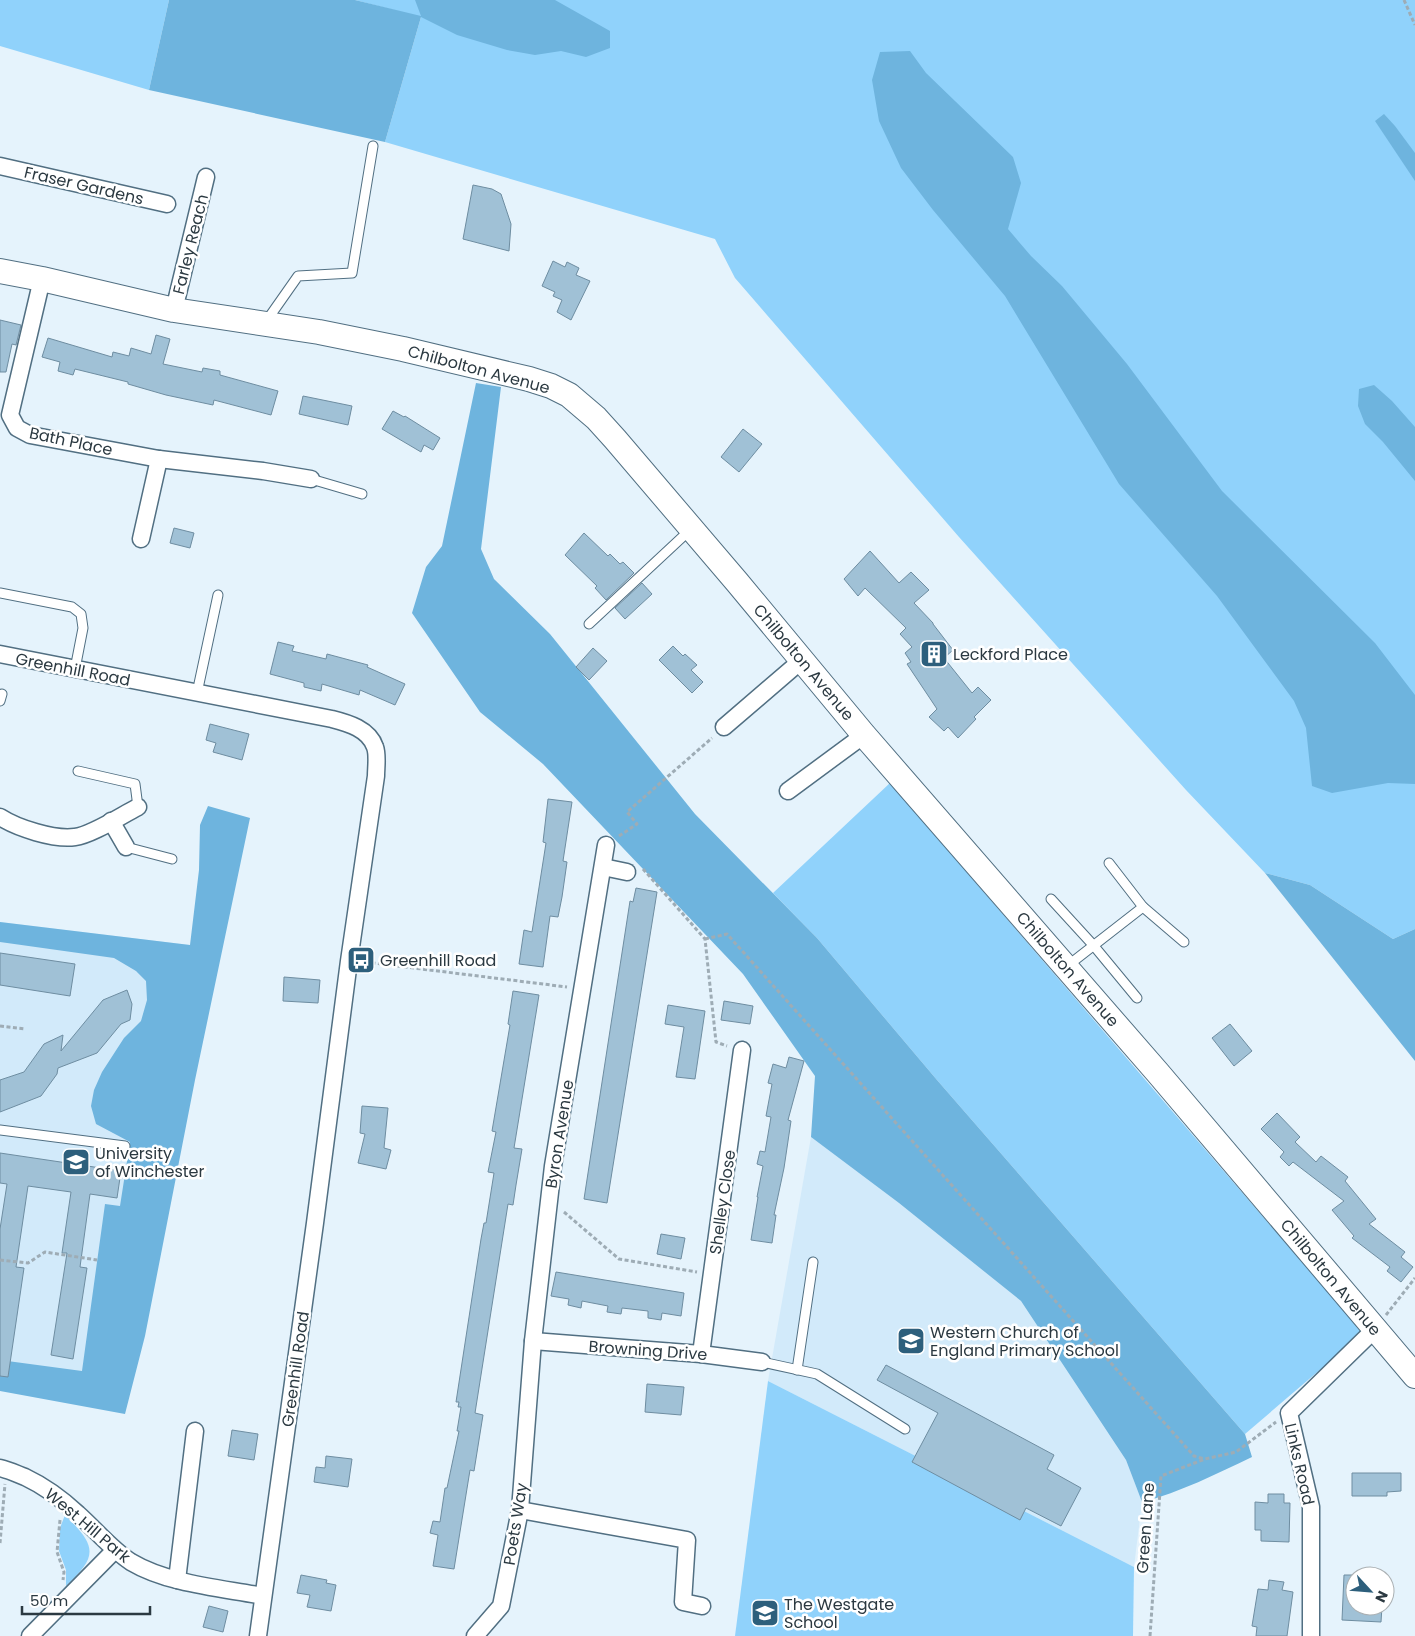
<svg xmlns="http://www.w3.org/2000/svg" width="1415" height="1636" viewBox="0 0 1415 1636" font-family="Poppins,sans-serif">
<rect width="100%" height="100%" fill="#e5f3fc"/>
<g fill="#d2eafa">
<path d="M0,922L190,945L108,1400L0,1378Z"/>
<path d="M811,1137L899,1203L1021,1301L1126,1460L1142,1502L1134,1567L768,1381Z"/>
</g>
<g fill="#90d2fb">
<path d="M0,0H169L149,90L0,46Z"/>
<path d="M355,0H1415V929L1393,939L1310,885L1265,873L1186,790L959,537L735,278L715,239L385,142L421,17Z"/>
<path d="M890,783L1363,1333L1245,1434L937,1080L817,938L773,893Z"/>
<path d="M768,1381L1134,1567L1133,1636H735Z"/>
<path d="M65,1515C96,1546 99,1555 66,1586V1570L59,1551L60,1528Z"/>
</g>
<g fill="#6eb4de">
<path d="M169,0H355L421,16L415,0H555L610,31V48L586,57L561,51L535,55L507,50L457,35L421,17L385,142L149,90Z"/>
<path d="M910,51L926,73L1013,157L1021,183L1008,229L1031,256L1062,286L1127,364L1222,491L1375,643L1415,695V784L1388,783L1332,793L1312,786L1306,728L1294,701L1217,596L1119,484L1005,296L933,210L901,168L879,121L872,80L880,52Z"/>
<path d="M1384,114L1395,126L1415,153V181L1375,121Z"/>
<path d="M476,383L501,387L481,549L494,579L550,634L695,814L817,938L937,1080L1245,1434L1252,1457C1216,1474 1181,1492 1142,1502L1126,1460L1021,1301L899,1203L811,1137L815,1076L743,974L543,764L480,712L412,613L426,567L442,546Z"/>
<path d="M1374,385L1392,401L1415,427V481L1383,442L1365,424L1358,406L1359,389Z"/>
<path d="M208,806L250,818L195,1080L145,1336L125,1414L0,1391V1360L82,1371L105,1204L120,1206L130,1142L96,1124L91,1106L94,1090L102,1072L124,1038L141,1021L147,1000L146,981L136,971L114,958L0,942V922L190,945L199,870L200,825Z"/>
<path d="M1265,873L1310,885L1393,939L1415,929V1061Z"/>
</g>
<g fill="#a0c1d6" stroke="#6e8da1">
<path d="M473,185L492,189L501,194L511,224L509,251L463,239Z"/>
<path d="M553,261L565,267L567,262L579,268L576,275L590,281L571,320L557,312L562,300L553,296L555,292L542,286Z"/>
<path d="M0,320L21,325L16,345L12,344L6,372H0Z"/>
<path d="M156,335L170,339L163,364L202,372L203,368L220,371V375L278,391L271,415L214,400L213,405L166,395L128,384V382L75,369L73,375L58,371L60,362L42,357L48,338L112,357L113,352L129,356L131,348L151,354Z"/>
<path d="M303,396L352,406L348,425L299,414Z"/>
<path d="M393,411L404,417L405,416L440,438L433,450L424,445L421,452L382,429Z"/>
<path d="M743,429L762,444L739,472L721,457Z"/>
<path d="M174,528L194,533L190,548L170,543Z"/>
<path d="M584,533L608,556L610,554L620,564L623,562L634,573L606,600L595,588L597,586L565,555Z"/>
<path d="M870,551L899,583L911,572L929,590L914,603L933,623V624L953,650L944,658L972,693L978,687L991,700L974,717L976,719L958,738L948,727L944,731L929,717L937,709L907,664L911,662L905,653L912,647L900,634L906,628L865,588L858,596L844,579Z"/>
<path d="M642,583L652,594L625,619L615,608Z"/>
<path d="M278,642L294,646L292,651L326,659L327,654L368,665L367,667L405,684L395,705L360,690L359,695L322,684L321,691L304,687V683L270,674Z"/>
<path d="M673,646L683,656L685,654L697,665L691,670L703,682L692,693L659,660Z"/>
<path d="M593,648L607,661L589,680L576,667Z"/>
<path d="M210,724L249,734L242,760L213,752L216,743L206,740Z"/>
<path d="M548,799L572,802L563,861L567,862L562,897L558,917L550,916L543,967L519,964L524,930L532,932L546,843L543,842Z"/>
<path d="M636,888L657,892L607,1203L584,1199L630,901L633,902Z"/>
<path d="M0,953L75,964L70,996L0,985Z"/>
<path d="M284,977L320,980L318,1003L283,1001Z"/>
<path d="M127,990L132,1004L130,1020L121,1024L97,1053L58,1068L57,1074L41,1096L0,1112V1080L24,1072L44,1044L63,1035L61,1051L103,1000Z"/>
<path d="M513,991L539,995L514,1148L522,1149L516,1185L513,1205L508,1204L475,1413L483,1415L474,1471L470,1470L454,1569L433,1566L438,1535L430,1533L433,1521L440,1522L445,1488H447L459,1431H457L461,1407H458L459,1402H456L481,1239L484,1223H486L494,1173L488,1172L496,1132L492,1131L510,1025L508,1024Z"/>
<path d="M724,1001L753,1006L750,1024L721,1020Z"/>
<path d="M668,1005L705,1011L695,1079L676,1077L684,1027L665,1024Z"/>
<path d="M1230,1024L1252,1051L1234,1066L1212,1038Z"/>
<path d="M789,1057L804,1061L788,1120L791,1121L784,1168L774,1215H776L772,1243L751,1240L758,1197H757L763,1166L757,1164L760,1151L765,1152L771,1117L766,1116L772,1084L768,1083L773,1064L786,1068Z"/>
<path d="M362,1106L388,1108L384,1148L391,1150L386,1169L358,1163L365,1134L360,1133Z"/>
<path d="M1277,1113L1300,1137L1295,1142L1316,1162L1321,1156L1348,1177L1345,1181L1376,1219L1369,1224L1405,1252L1401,1257L1413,1267L1401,1282L1387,1271L1390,1267L1352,1238L1354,1236L1332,1210L1344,1201L1293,1162L1289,1166L1280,1157L1284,1152L1261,1129Z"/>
<path d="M0,1153L121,1171L117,1198L90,1194L80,1267L87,1268L73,1359L51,1355L67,1253H62L71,1192L28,1186L16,1267L24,1268L8,1377L0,1376V1229L7,1184L0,1183Z"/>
<path d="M661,1234L685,1238L681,1259L657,1254Z"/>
<path d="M556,1272L684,1293L681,1316L662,1313L661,1320L648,1318V1311L622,1308L621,1314L607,1312L608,1306L582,1301L581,1308L568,1305L569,1299L551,1296Z"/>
<path d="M886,1365L1054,1455L1047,1469L1081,1488L1061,1526L1026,1508L1020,1520L912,1462L938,1413L877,1380Z"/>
<path d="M647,1384L684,1387L681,1415L645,1412Z"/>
<path d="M232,1430L258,1434L254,1460L228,1456Z"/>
<path d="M326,1456L352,1459L348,1487L314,1482L316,1467L325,1468Z"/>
<path d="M1352,1473H1401V1491L1387,1492V1496H1352Z"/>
<path d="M1268,1494H1284V1503H1290L1289,1542L1261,1541V1530H1255V1502L1268,1503Z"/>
<path d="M301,1575L327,1580L326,1583L336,1585L331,1611L307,1607L310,1595L297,1593Z"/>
<path d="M1344,1575H1355V1606H1382L1381,1622L1342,1620Z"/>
<path d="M1269,1580L1284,1582L1282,1590L1293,1592L1287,1636H1256L1257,1627L1252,1626L1258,1589L1268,1590Z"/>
<path d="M209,1606L228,1611L223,1632L203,1627Z"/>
</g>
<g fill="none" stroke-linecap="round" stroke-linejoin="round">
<defs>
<g id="lane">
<path d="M265,323L298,276L352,273L373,146"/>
<path d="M311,479L362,494"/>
<path d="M0,593L72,607L81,614L83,628L75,669"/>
<path d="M589,624L691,529"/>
<path d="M197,693L218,595"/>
<path d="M0,701L2,694"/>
<path d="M78,771L135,784L138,807"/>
<path d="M126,847L172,859"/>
<path d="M1051,899L1094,946L1137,998"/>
<path d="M1143,907L1184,942"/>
<path d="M1066,967L1143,907L1109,863"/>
<path d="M0,1130L125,1146"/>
<path d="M762,1362L817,1374L905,1429"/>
<path d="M797,1370L813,1262"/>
</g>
<g id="street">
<path d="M0,166L167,204"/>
<path d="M42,279L10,415L17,428L30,435L159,459L263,471L311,479"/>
<path d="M174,310L206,177"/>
<path d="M141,539L159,459"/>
<path d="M0,654L332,719C348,723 369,729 375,747C378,755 376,767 376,776L349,961L315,1223L258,1636"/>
<path d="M724,727L802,660"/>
<path d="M788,791L864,735"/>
<path d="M0,817C17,828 54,840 75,837C92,835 122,815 138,807"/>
<path d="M111,821L126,847"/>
<path d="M603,867L627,872"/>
<path d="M533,1341L701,1354L762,1362"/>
<path d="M701,1354L742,1050"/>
<path d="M0,1468C9,1470 17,1474 25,1477C44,1486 62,1499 78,1514C96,1530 111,1549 131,1562C168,1584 221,1588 263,1596"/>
<path d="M520,1510L687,1540L683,1602L702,1606"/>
<path d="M177,1580L195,1431"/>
<path d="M30,1636L115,1550"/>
<path d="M475,1636L501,1606L520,1510L533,1341L553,1166L606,845"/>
<path d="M1311,1636V1507L1289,1413L1375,1329"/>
</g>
<path id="secondary" d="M0,271L42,279L174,310L319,332L403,349L529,379L551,386L569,395L596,418L615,439L737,582L864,735L1158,1073L1415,1376"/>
</defs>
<use href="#lane" stroke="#516f82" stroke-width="11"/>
<use href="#street" stroke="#516f82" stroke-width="19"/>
<use href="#secondary" stroke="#516f82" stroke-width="26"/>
<g stroke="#9eacb5" stroke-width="3" stroke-dasharray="4 2.5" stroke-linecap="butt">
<path d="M1404,0L1415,25"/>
<path d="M619,836L637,824L627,812L712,738"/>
<path d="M643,869L705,939L716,1042L727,1046"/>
<path d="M705,939L727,934L1194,1456L1205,1459"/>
<path d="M365,962L567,987"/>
<path d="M0,1026L25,1029"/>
<path d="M564,1212L619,1259L697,1272"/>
<path d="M0,1260L28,1263L45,1252L97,1260"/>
<path d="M1386,1315L1415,1278"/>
<path d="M60,1520L57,1552L64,1572L63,1580"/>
<path d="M0,1543L5,1484"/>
<path d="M1150,1636L1161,1476L1205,1459L1236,1452L1276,1422"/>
</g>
<use href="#lane" stroke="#fff" stroke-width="9"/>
<use href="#street" stroke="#fff" stroke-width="16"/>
<use href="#secondary" stroke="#fff" stroke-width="24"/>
</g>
<defs>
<symbol id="building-square" viewBox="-11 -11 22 22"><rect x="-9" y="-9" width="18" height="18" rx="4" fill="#2d5f7c" stroke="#fff"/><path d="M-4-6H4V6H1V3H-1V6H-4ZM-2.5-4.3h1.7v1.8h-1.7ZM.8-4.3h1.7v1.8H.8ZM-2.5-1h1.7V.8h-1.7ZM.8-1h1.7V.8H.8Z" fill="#fff"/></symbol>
<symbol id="bus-square" viewBox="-11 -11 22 22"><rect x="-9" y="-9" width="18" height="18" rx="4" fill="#2d5f7c" stroke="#fff"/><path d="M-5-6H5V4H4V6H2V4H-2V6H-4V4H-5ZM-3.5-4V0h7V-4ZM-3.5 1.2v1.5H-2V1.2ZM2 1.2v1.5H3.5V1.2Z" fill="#fff"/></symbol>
<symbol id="university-square" viewBox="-11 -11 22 22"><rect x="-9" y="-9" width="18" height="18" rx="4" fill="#2d5f7c" stroke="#fff"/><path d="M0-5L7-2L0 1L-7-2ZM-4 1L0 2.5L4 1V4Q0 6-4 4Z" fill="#fff"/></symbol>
<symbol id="school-square" viewBox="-11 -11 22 22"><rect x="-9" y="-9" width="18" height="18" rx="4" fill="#2d5f7c" stroke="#fff"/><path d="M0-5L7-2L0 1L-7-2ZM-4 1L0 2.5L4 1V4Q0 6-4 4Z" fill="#fff"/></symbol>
</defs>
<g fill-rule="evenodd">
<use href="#building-square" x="918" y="638" width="32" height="32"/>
<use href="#bus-square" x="345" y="944" width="32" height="32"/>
<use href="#university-square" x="60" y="1146" width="32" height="32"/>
<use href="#school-square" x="895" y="1325" width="32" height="32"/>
<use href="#school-square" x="749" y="1597" width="32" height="32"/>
</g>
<g text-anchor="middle" stroke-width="5" stroke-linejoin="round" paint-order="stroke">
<g font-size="16" fill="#2b3941" stroke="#fff">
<text transform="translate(84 185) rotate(13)" y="6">Fraser Gardens</text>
<text transform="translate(190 244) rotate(-76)" y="6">Farley Reach</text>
<text transform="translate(479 369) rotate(15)" y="6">Chilbolton Avenue</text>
<text transform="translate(71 441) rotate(12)" y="6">Bath Place</text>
<text transform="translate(804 662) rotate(50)" y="6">Chilbolton Avenue</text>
<text transform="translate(73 669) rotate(11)" y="6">Greenhill Road</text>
<text transform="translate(1068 969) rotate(49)" y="6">Chilbolton Avenue</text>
<text transform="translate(559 1134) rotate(-81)" y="6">Byron Avenue</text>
<text transform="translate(722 1202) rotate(-82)" y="6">Shelley Close</text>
<text transform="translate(1331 1277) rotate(50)" y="6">Chilbolton Avenue</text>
<text transform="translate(648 1350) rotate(4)" y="6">Browning Drive</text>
<text transform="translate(295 1369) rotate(-82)" y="6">Greenhill Road</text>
<text transform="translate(1300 1464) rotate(77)" y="6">Links Road</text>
<text transform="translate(515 1524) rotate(-81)" y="6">Poets Way</text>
<text transform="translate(88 1525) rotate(40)" y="6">West Hill Park</text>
<text transform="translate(1145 1528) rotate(-86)" y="6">Green Lane</text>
</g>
<g font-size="16" fill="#2b3941" stroke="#fff" text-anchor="start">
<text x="953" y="660">Leckford Place</text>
<text x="380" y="966">Greenhill Road</text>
<text x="95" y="1159">University<tspan x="95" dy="18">of Winchester</tspan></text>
<text x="930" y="1338">Western Church of<tspan x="930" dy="18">England Primary School</tspan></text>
<text x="784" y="1610">The Westgate<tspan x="784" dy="18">School</tspan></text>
</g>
</g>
<g transform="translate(1370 1591) rotate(116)"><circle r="24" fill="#ffffff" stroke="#aab0b3"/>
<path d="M0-4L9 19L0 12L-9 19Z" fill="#2d5f7c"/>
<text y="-8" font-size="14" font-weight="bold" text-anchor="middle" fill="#2b3941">N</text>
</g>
<path d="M22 1606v8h128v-8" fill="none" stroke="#2b3941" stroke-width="2.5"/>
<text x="30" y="1606" font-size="15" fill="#2b3941" stroke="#ffffff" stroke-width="4" paint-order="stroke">50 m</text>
</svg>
